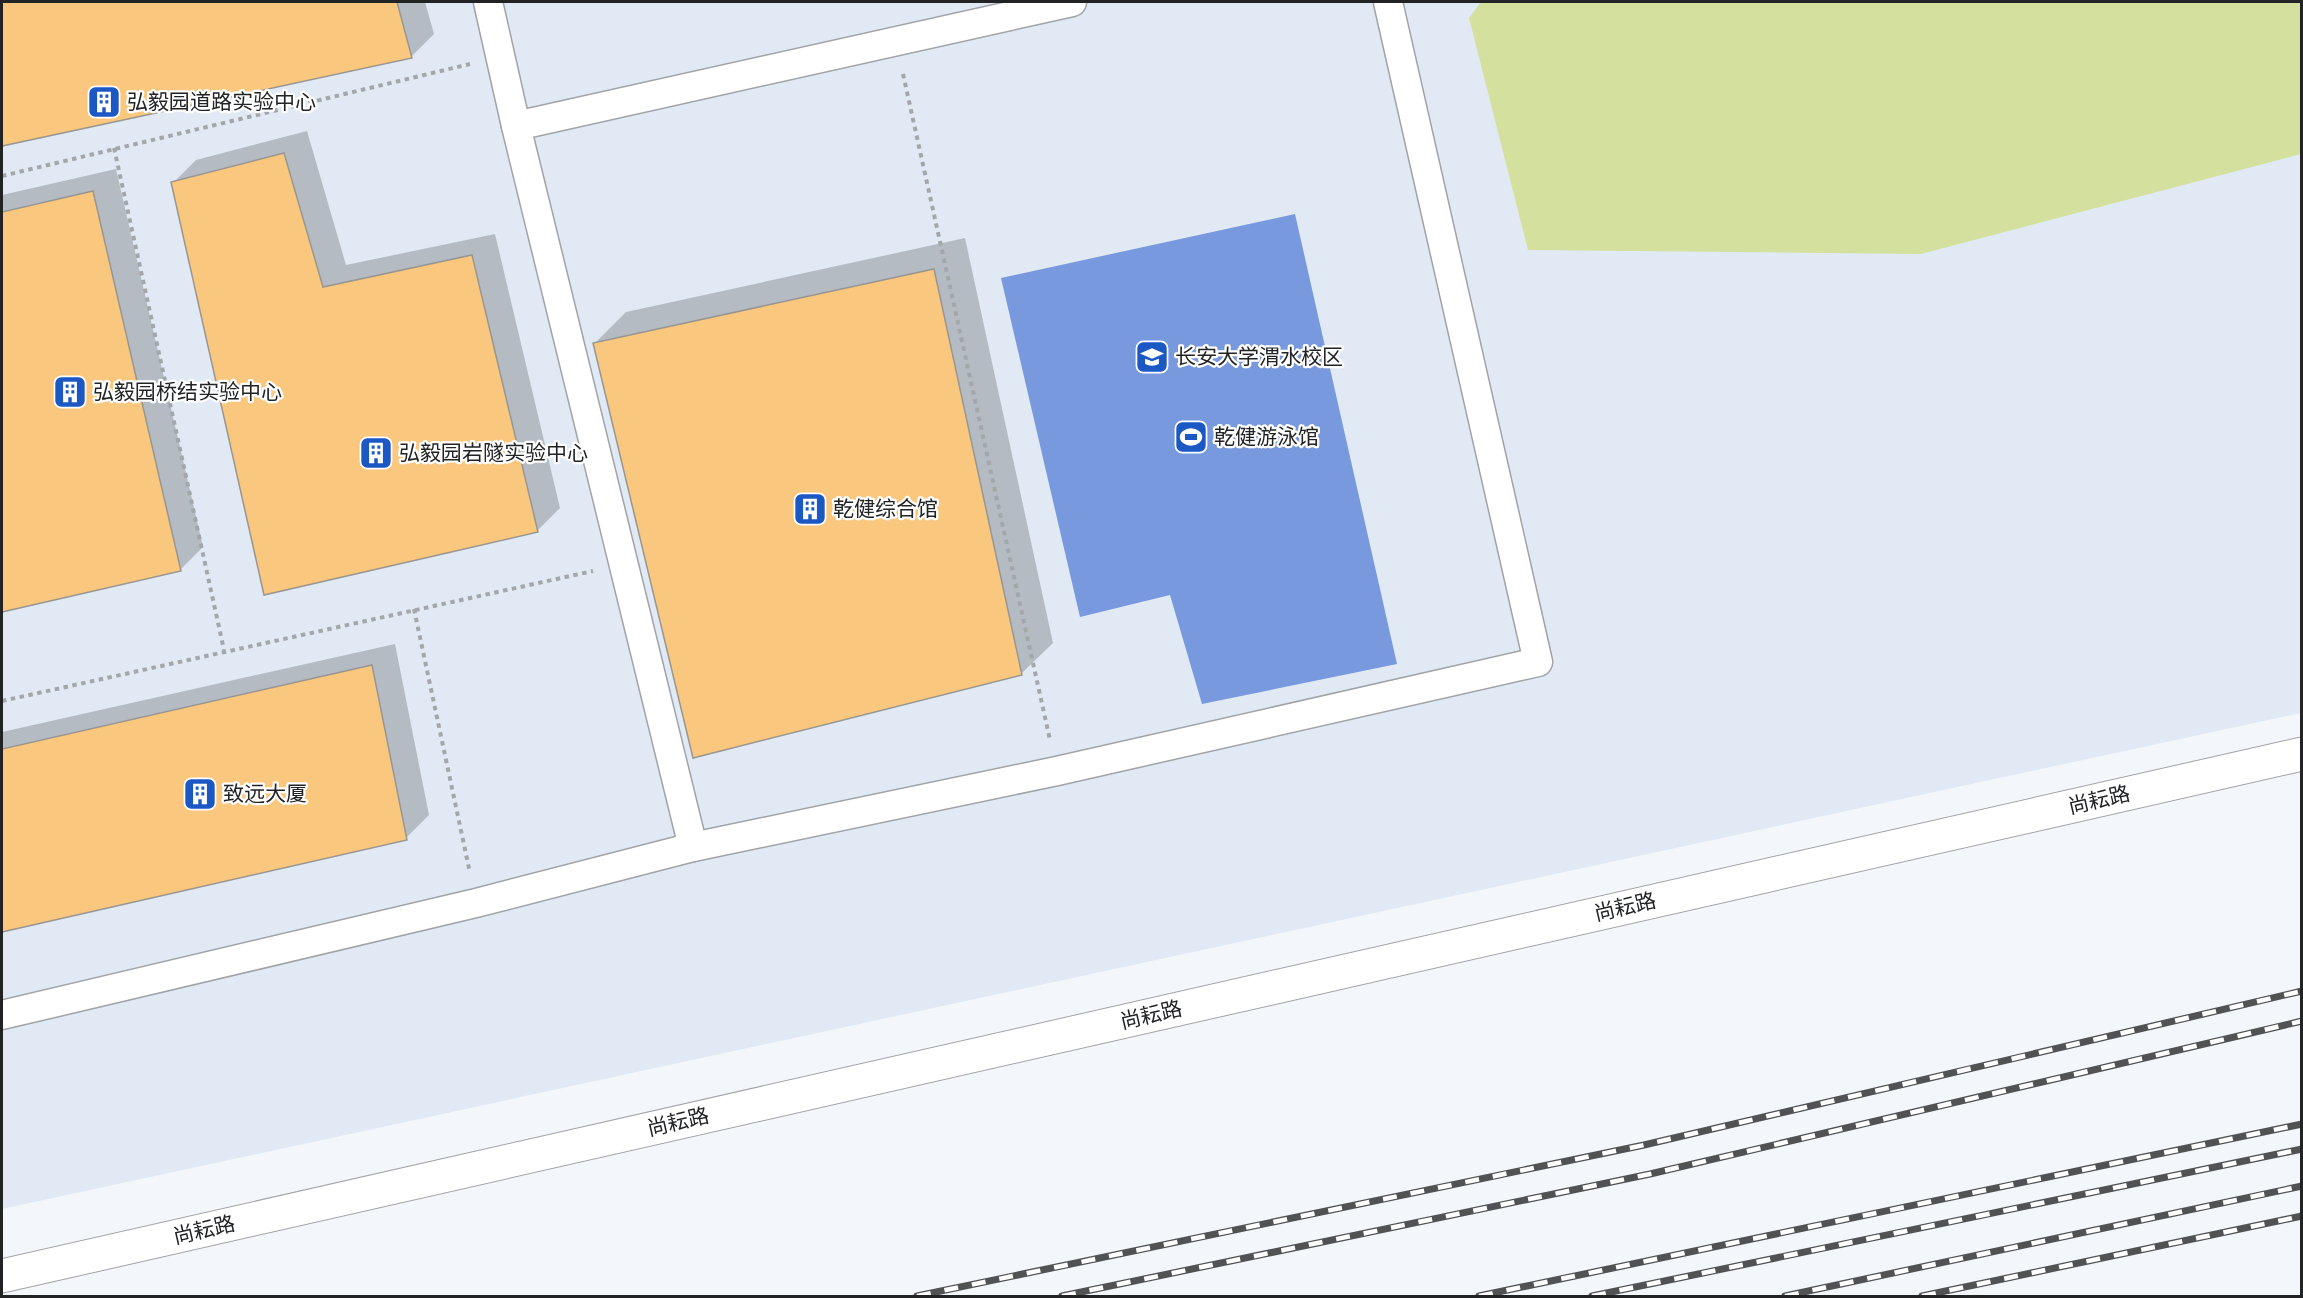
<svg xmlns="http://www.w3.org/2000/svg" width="2303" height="1298" viewBox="0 0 2303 1298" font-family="'DejaVu Sans','Noto Sans SC',sans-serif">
<rect width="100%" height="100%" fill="#f3f7fb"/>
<path fill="#e1eaf4" d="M2,2H2301V713L2,1209Z"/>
<path fill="#d4e09e" d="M1481,2H2301V154L1921,254L1528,250L1469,18Z"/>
<path fill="#7999de" d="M1295,214L1397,664L1202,704L1170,595L1080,617L1001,278Z"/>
<g fill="#0003">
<path d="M2,2H425L434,34L411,57L2,144Z"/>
<path d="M307,131L346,265L495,234L560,508L537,531L173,183L196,160Z"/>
<path d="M116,169L203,547L180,570L2,611V195Z"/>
<path d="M965,238L1053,643L1021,674L595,343L626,312Z"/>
<path d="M395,644L429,815L406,838L2,931V732Z"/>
</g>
<g fill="#fac77e" stroke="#999692" stroke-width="1.5">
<path d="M2,2H397L412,58L2,146Z"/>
<path d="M284,153L323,287L472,255L538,532L264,595L171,182Z"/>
<path d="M93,191L181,571L2,612V212Z"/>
<path d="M934,269L1022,675L693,758L593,343Z"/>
<path d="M372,665L407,840L2,932V749Z"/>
</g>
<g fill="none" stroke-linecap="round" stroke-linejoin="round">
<defs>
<g id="minor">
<path d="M488,2L516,126"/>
<path d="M1072,2L516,126L693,847L1057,771L1538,662L1388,2"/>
<path d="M2,1015L476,903L693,847"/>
</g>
<path id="tertiary" d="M2,1276L2302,754"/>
</defs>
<use href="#minor" stroke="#a0a3a7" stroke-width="31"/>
<use href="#tertiary" stroke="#a0a3a7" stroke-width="35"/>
<g stroke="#a4a7aa" stroke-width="4" stroke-dasharray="4.5 4.5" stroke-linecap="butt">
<path d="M903,74L1050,740"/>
<path d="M114,148L224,650"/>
<path d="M2,176L470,64"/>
<path d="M414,609L470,873"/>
<path d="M2,701L593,571"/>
</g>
<use href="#minor" stroke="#fff" stroke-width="28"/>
<use href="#tertiary" stroke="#fff" stroke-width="33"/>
<defs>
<g id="rail">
<path d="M917,1296L1644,1145L2302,991"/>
<path d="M1062,1296L1650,1174L2302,1021"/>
<path d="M1479,1296L2302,1124"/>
<path d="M1592,1296L2302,1149"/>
<path d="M1785,1296L2302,1186"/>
<path d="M1922,1296L2302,1216"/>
</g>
</defs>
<use href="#rail" stroke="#505254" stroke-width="7"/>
<use href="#rail" stroke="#fff" stroke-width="4.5" stroke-dasharray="14" stroke-linecap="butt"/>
</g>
<defs>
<symbol id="building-square" viewBox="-11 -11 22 22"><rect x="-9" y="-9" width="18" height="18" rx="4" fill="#1c58c4" stroke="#fff"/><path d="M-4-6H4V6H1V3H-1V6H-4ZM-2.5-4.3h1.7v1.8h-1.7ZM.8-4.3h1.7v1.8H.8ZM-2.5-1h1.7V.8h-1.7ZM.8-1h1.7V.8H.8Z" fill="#fff"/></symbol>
<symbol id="university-square" viewBox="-11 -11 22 22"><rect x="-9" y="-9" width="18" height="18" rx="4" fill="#1c58c4" stroke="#fff"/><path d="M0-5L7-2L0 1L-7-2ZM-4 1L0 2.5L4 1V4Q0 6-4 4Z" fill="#fff"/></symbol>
<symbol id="stadium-square" viewBox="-11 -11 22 22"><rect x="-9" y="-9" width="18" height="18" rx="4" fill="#1c58c4" stroke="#fff"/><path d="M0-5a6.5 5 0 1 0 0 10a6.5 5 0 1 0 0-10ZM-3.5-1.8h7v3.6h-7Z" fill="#fff"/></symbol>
</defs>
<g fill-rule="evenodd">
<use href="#building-square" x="85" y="83" width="38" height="38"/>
<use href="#university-square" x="1133" y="338" width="38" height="38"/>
<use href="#building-square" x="51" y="373" width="38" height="38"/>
<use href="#stadium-square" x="1172" y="418" width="38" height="38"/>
<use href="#building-square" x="357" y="434" width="38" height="38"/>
<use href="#building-square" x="791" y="490" width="38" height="38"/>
<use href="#building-square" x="181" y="775" width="38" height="38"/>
</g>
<g text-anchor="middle" stroke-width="4.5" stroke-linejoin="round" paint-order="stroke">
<g font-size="21" fill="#222325" stroke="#fff" text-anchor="start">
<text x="127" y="109">弘毅园道路实验中心</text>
<text x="1175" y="364">长安大学渭水校区</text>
<text x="93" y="399">弘毅园桥结实验中心</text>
<text x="1214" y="444">乾健游泳馆</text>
<text x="399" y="460">弘毅园岩隧实验中心</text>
<text x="833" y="516">乾健综合馆</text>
<text x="223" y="801">致远大厦</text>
</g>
<g font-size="21" fill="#222325" stroke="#fff">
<text transform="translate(2099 800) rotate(-13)" y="7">尚耘路</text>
<text transform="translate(1625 907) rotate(-13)" y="7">尚耘路</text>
<text transform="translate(1151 1015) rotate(-13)" y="7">尚耘路</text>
<text transform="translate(678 1122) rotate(-13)" y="7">尚耘路</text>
<text transform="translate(204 1230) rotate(-13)" y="7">尚耘路</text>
</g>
</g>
<rect width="2303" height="1298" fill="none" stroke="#222325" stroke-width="6"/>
</svg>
